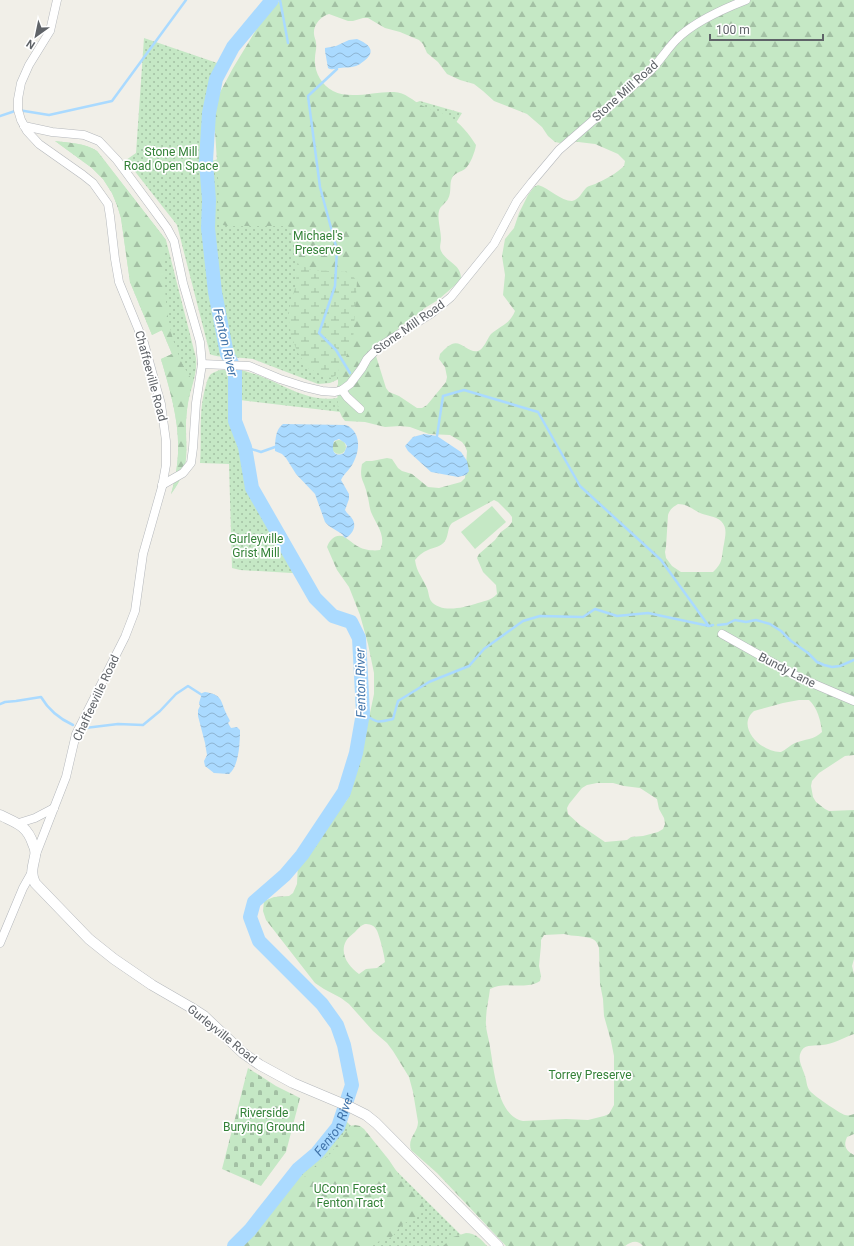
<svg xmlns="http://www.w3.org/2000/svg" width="854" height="1246" viewBox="0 0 854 1246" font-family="Roboto,sans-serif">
<defs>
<pattern id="grass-dots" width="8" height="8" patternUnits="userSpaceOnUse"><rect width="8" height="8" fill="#c5e8c5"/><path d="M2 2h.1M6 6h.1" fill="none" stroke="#a3c0a4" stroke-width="1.8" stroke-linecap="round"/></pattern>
<pattern id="forest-firs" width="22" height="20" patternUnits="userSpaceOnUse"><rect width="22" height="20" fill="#c5e8c5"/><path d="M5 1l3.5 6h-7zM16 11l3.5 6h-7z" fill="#a3c0a4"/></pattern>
<pattern id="wetland-marsh" width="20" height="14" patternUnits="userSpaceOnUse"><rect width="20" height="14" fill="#c5e8c5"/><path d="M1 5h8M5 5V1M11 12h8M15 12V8" fill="none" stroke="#a3c0a4"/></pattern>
<pattern id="cemetery-stones" width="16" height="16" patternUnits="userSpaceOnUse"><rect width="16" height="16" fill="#c5e8c5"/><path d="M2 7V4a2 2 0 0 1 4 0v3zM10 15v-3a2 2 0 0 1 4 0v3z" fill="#a3c0a4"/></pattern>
<pattern id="water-waves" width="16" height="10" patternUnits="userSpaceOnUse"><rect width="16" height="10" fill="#aadaff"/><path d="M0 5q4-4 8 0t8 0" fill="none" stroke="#8eb4d2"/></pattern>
</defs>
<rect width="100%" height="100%" fill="#f1efe8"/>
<g fill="url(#grass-dots)">
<path d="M144,38L223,65C208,98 206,126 208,162L290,138L332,132L420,101L462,113L428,168L423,310L406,323L381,334L339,379L330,383L318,384L253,359C243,357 216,358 210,354L177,225L126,160L136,153Z"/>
<path d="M55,141C70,143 84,143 97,151L166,240L196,358C198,375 189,391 187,409C183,443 194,462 171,494C186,443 175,408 161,359L172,354L162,330L152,335L130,282L121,218L117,205L112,193L103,179L92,168Z"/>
<path d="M220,370C229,370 239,369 248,372C278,380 309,406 341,397V412L240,400L237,421L236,437L245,465L261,494L278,534L308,574L240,570L232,568L229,464L200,463C202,436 198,412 206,385C207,381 208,377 211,374C214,372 217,371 220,370Z"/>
<path d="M343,1118L465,1239L461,1246H234L262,1212L321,1154L338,1134Z"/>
</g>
<g fill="url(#forest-firs)" fill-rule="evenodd">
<path d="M280,0H854V755L845,756L819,773L812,781L811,786L813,797L816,802L825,809L829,811L854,810V959L852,966L854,974V1034C843,1038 833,1044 822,1045C816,1046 806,1044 802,1050C796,1059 803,1068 805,1076C807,1081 806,1086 810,1091C813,1095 839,1113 845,1115C848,1116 851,1115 854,1114V1134L847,1137C843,1146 846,1151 854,1155V1246H643C637,1239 631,1242 625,1246H506L437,1173L411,1150C407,1138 418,1133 418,1122L413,1092L409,1077L393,1051L387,1043L373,1031L349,1004L341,998L324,989L315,983L266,920L263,911L264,901L274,897L289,896L293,893L297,884L298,863L347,800L354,780L362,742L370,713L374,694V673L368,644L360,615L349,587L337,570L327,547C328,544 329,542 332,539C342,530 349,542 359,547C364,550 374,551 380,550C387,536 376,524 371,512C369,506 369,500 367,494C364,479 359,481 362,464L366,461H372L387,458L392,459L398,468L402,471L412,474L428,487L439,488L461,482L465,478L467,451L465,446L462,442L450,435L429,434L410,427L400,426L385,427L365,422L345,421L342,417L338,408L337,388L338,384V374L339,369L347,355L346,272L311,270L297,263C294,249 307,230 286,226H228L223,225L220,222L218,201L219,192L214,116L215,106L218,96L233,68L259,25ZM329,14L348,21H353L363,18H368L385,28L400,32L419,40L423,44L427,53L438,62L447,74L460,80L474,84L483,91L494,101L527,114L542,127L548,136L555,142L560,143L570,141L595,144L618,154L625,161L624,166C617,173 606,179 597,183C594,185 589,185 586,188C582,192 579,200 572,201C561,201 549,188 538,185L534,187L528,195L519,213L514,228L505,239L502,256L505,275L503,295L515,311C510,324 500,326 491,334C487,339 484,349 478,351C468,353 461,340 452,344C447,346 443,351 440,354L439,359L445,367L447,377L446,382L427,405L422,408H417L399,396L389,392L386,388L376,356V351L394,335L400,326L420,311L438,300L461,280C462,264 447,263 441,251C439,247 441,243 441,239C441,231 437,218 439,211C440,206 446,203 448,199C452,192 449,184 452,178C454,173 461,172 465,169C470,165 475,152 476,145C469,134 460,123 449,116C441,112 431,110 423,106C413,101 405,92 394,92C376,91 350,100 333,91C321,84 314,72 315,58C315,53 317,48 316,43C316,40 314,37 314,34C313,25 321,16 329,14ZM494,500L498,502L509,513L512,517V522L509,526L501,532L495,540L479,554L477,558L483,572L496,585L497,594C491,601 483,601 475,604C463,608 440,613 431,601C428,596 429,591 426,586C421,575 417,573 415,560C418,556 423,552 428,550C434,547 441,547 445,541C449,535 447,528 452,523ZM678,504C687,504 692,509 700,513C707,516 715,516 721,521C728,528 725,536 724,544C721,557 724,562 713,572H681L672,566L666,558L665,552L666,547L668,515C670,509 673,507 678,504ZM799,700H809C817,707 821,721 822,732C814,740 805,739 795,743C790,745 786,750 781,752C762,753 735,727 754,711L783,703ZM597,783H613L624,786L640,788L657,799L659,809L664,818L665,824L663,829L658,832L643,836L631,837L627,840L605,842L580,825L568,814L567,808L569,804L582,788L587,785ZM365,924C369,924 374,925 376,929C379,933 385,957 385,962L377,968L366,969L359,974C349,967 339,954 346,941C348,937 352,935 355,932C359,928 360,926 365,924ZM564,934C569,935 573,936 578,936C587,938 596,936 599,948L600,984L603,999L604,1016L611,1041L614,1056V1105L609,1114L604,1116L588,1120L566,1119L523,1121C497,1116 494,1069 490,1047C489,1038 485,1029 486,1020C486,1009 489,999 490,989C505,980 525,991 540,981L541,976L539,966L541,945V940L544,935Z"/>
<path d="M55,141C70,143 84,143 97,151L166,240C162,285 165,343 193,381C189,394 187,407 186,420C185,452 192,466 171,494C186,443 175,408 161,359L172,354L162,330L152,335L130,282L121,218L117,205L112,193L103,179L92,168Z"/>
<circle cx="339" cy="447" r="7"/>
<path d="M355,1125L360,1126L364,1129L389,1160L407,1187L420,1197L424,1207C422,1219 408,1219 401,1226C397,1230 395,1235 390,1238C384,1241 376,1243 369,1246H238L313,1168L331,1153L350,1126Z"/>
<path d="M466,1233C475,1233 481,1239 487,1246H443L453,1237Z"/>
</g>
<path fill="url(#wetland-marsh)" d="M297,263L311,270L346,272L351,274L357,281L353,341L347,355L339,369L338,374L331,378L326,377L308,368L298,353L291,336L288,313L296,284Z"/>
<path fill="url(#cemetery-stones)" d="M248,1068L276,1086L300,1098L286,1152L261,1186L222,1169Z"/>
<path fill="#c5e8c5" d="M492,506L506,522L475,549L461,532Z"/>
<g fill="url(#water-waves)" fill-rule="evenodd">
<path d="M357,39C369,44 377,51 364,61C361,63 359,65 356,66C350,68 346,67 340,68C335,68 333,71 328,68L325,51V48L336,46L349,40Z"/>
<path d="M283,424L346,425C362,432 360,452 352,465C349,470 343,475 341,480L349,494V499L345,510C347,514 351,516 353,520C357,527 351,536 345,538L342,534L329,526L325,522L315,494L296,474L286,458L282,454L275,451C275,441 275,430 283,424ZM339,439L345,443L347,446L344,453C334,458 331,450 334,441Z"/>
<path d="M424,434L437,436L461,452L467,461L469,471L466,475L458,477L431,472L420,462L408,451L405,446L413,437Z"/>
<path d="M205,692C222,695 220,699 226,713C227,716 229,718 230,721L228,723L231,728L237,727L240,730C240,743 239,766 229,774L214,773L205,766L204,761L207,755L205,743L198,716V710L200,706L199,703L202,693Z"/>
</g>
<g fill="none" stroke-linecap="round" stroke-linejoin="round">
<g stroke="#aadaff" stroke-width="2.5">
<path d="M280,0L288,43"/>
<path d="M337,69L308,96L320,187L337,250L335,286L319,333L336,350L350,373"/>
<path d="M0,116L18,110L49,115L112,101L186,0"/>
<path d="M437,436L443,396L464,390L538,412L580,486L661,560L708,625"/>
<path d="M245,447L261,452L275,447"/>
<path d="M718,625L727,624L735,620L746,622L756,620L770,624L781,631L791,641L808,653L817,662L824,665L832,667L840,666L854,660"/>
<path d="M362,678L364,714C377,723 377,723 393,719L398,701L429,682L469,666L484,649L523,621L540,616L583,617L595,609L617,616L648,613L709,626L713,625"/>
<path d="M0,704L5,702L16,701L41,697C48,709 60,719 73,725"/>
<path d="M85,728L118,724L143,725L160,711L176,694L188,686L202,695"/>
</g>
<path stroke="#aadaff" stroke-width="14" id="s1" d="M234,1246L250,1230L298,1169L317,1153L338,1127L352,1085L344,1045L337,1025L322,1004L259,941L250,917L254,902L285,875L302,855L344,792L356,753L363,713L359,638L351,622L333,616L315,598L252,488L245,447L235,421V369L227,354L215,292L208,228L209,200L206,161L209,113L216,79L233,47L272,0"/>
<defs>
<g id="minor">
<path d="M24,126L52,132L84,135L99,141L117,160L151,206L167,228L174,241L183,283L200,342L202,364L196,403L193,448L191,463L183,473L162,485"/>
<path d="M202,364L249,366L280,379L305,387L322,391L335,392L342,390L350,384L362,368L367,359L379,347L432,313L451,297L494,244L517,201L532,182L559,150L650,71C660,61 667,49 676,40C693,22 723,9 746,0"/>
<path d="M342,390L347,397L360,409"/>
<path d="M722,634L800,678L854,701"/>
<path d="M19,823L35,818L54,808"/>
<path d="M36,854L66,777L76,734L125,637L135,611L143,554L162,487L166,465V441L161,404L144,343L119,282L115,259L110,216L108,204L93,183L83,175L39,144L27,131L21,120L18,110V99L21,83L29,65L50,31L57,0"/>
<path d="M0,943L23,888L32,872"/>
</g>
<path id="tertiary" d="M0,815C16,823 27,825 33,844C35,848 36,852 35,856C33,867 30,872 35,883L89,939L114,959L152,985L190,1007L204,1016L243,1053L260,1065L293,1083L350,1107L366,1115L376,1123L498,1246"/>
</defs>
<use href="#minor" stroke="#b5b8bc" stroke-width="9"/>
<use href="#tertiary" stroke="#b5b8bc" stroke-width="11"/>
<use href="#minor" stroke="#fff" stroke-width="8"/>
<use href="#tertiary" stroke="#fff" stroke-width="10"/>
</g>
<g text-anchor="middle" stroke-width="3.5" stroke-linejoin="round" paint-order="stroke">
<g font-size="12" fill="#5f6368" stroke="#fff">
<text transform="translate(625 91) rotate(-42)" y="4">Stone Mill Road</text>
<text transform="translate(409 327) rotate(-35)" y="4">Stone Mill Road</text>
<text transform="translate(151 376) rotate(75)" y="4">Chaffeeville Road</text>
<text transform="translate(787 670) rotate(27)" y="4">Bundy Lane</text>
<text transform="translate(96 698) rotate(-65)" y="4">Chaffeeville Road</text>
<text transform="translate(222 1034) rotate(39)" y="4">Gurleyville Road</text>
</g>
<g font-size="12" fill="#348238" stroke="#fff">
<text x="171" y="156">Stone Mill<tspan x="171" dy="14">Road Open Space</tspan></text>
<text x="318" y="240">Michael's<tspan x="318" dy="14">Preserve</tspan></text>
<text x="256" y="543">Gurleyville<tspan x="256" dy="14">Grist Mill</tspan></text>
<text x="590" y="1079">Torrey Preserve</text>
<text x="264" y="1117">Riverside<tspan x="264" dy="14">Burying Ground</tspan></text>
<text x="350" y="1193">UConn Forest<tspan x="350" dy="14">Fenton Tract</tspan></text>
</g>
<g font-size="13" font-style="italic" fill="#4174aa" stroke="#fff">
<text transform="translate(226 342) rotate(77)" y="5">Fenton River</text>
<text transform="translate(360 683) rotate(-91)" y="5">Fenton River</text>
<text dy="5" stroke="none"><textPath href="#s1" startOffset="159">Fenton River</textPath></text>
</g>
</g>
<g transform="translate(36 36) rotate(213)" stroke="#ffffff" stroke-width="3" paint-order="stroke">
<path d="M0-3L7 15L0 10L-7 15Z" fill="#5f6368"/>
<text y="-6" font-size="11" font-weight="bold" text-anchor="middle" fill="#5f6368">N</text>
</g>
<path d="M710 34v6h113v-6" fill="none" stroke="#5f6368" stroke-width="2"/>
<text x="716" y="34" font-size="12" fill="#5f6368" stroke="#ffffff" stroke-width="3" paint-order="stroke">100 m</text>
</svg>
